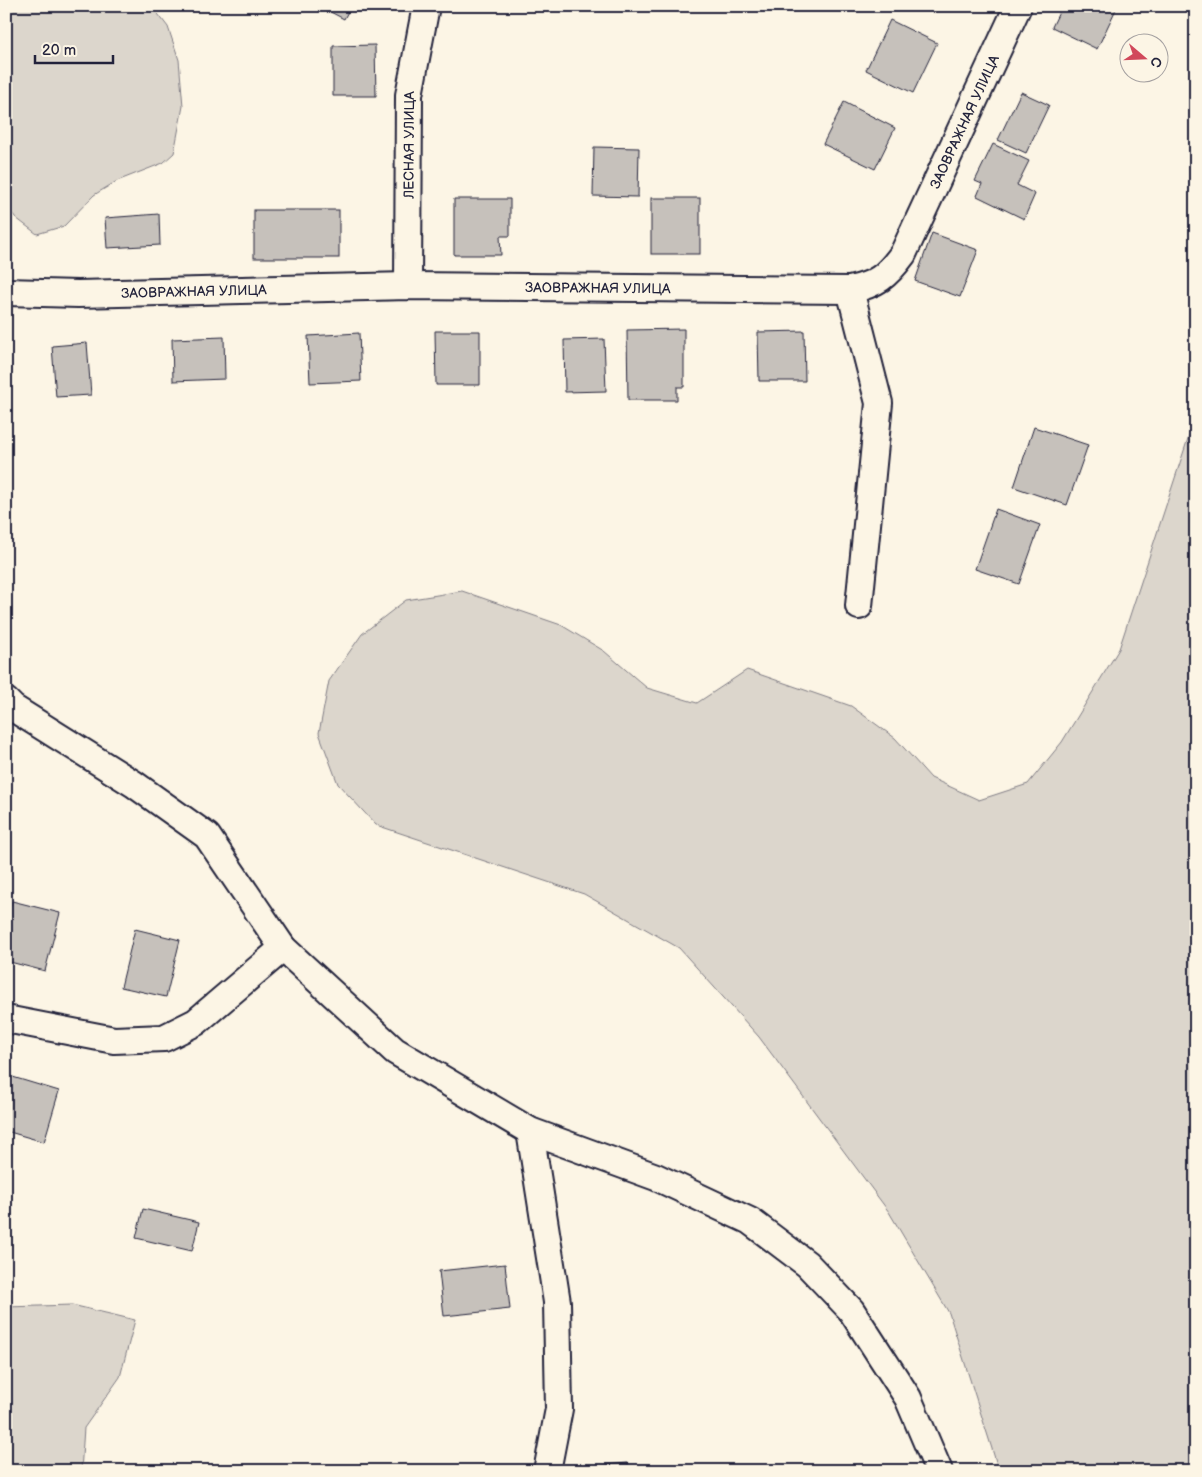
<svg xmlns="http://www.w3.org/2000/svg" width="1202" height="1477" viewBox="0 0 1202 1477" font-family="'Balsamiq Sans',sans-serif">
<rect width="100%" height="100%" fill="#fcf5e5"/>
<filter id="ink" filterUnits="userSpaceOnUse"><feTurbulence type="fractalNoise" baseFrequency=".02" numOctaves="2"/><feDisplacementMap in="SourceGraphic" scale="10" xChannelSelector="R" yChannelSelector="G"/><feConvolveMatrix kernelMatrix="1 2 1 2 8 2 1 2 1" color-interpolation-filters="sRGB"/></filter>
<g filter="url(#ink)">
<g fill="#dcd6cc" stroke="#7f7c84">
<path d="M6,6H152L168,27L179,60L183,106L174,153L163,163L117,181L94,195L64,226L37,234L16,218L6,206Z"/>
<path d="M1196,414V1471H999L949,1313L889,1212L759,1037L679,948L584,894L376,825L338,784L319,733L329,681L362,634L406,600L462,591L561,625L604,651L647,688L697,703L747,670L851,706L895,738L931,778L979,800L1028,784L1062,742L1119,649Z"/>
<path d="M72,1305L135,1320L120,1377L84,1428L81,1471H6V1307Z"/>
</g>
<g fill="#c6c1bb" stroke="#22223b">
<path d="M319,6H351L344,19Z"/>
<path d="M1062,6L1117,7L1097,49L1052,27Z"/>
<path d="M890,20L937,43L913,93L866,70Z"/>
<path d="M375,45L376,96H333V46Z"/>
<path d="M1021,92L1049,105L1026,153L998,140Z"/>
<path d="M844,102L895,128L875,169L823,144Z"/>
<path d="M993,144L1029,161L1017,185L1035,194L1024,219L977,196L982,184L975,181Z"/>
<path d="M594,147L639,148L638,197L593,196Z"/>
<rect x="651" y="198" width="49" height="56"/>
<path d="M454,199H510V236H500L501,255H454Z"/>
<rect x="254" y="210" width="85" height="48"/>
<path d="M159,214L160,245L107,248L105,218Z"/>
<path d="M932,233L978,250L960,297L915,281Z"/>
<path d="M684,329V387H677V400H628L627,330Z"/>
<path d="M435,331H480V385H436Z"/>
<path d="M804,331L805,381H759L758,332Z"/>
<path d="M359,333L361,381L310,383L308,336Z"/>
<path d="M224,337L225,379L173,381L172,339Z"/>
<path d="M604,339L606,391L565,392L564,340Z"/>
<path d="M87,343L91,395L56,397L52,346Z"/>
<path d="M1034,427L1088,445L1067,505L1014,487Z"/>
<path d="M996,509L1040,525L1019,584L975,569Z"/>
<path d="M12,901L60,913L45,971L6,961V925Z"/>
<path d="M135,929L180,940L166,997L121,987Z"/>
<path d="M6,1075L59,1091L44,1142L6,1131Z"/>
<path d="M143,1209L199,1222L192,1251L136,1238Z"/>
<path d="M505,1264L510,1309L444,1316L439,1271Z"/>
<path d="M628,1463V1471H583V1467Z"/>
</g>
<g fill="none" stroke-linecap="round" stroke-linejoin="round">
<defs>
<g id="minor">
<path id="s1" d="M408,286L409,95L426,6"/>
<path d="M850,290L879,403L859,606"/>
<path id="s2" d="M6,292L78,294L408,286L850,290C877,284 886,277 903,254L1018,6"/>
<path d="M6,701L13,708L134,784L207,836L283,948L395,1051L530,1131L656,1177L750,1221L807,1264L851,1310L908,1398L939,1471"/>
<path d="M6,1019L114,1040L164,1038L196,1022L283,948"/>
<path d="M530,1131L557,1302L559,1409L547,1471"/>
</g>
</defs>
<use href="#minor" stroke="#22223b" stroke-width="30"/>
<use href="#minor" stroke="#fcf5e5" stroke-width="26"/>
</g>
</g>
<g text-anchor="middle" stroke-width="4" stroke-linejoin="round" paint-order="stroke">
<g font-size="14" fill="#22223b" stroke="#fcf5e5">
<text dy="5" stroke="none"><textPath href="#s2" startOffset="1056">ЗАОВРАЖНАЯ УЛИЦА</textPath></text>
<text dy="5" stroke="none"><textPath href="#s1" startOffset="141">ЛЕСНАЯ УЛИЦА</textPath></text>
<text dy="5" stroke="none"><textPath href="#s2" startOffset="592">ЗАОВРАЖНАЯ УЛИЦА</textPath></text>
<text dy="5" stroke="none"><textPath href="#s2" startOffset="188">ЗАОВРАЖНАЯ УЛИЦА</textPath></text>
</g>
</g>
<rect width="1202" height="1477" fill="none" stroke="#fcf5e5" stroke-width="25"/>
<rect x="12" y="12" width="1177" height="1452" fill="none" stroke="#22223b" stroke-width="2" filter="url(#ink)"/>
<g transform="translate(1144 58) rotate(109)"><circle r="24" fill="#fcf5e5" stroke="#a5a1a1"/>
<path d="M0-4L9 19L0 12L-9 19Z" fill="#d1495b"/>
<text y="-8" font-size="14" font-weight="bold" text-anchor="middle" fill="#22223b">С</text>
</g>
<path d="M35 55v8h78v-8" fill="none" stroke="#22223b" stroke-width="2.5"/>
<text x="42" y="55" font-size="15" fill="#22223b" stroke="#fcf5e5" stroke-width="4" paint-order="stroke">20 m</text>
</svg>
